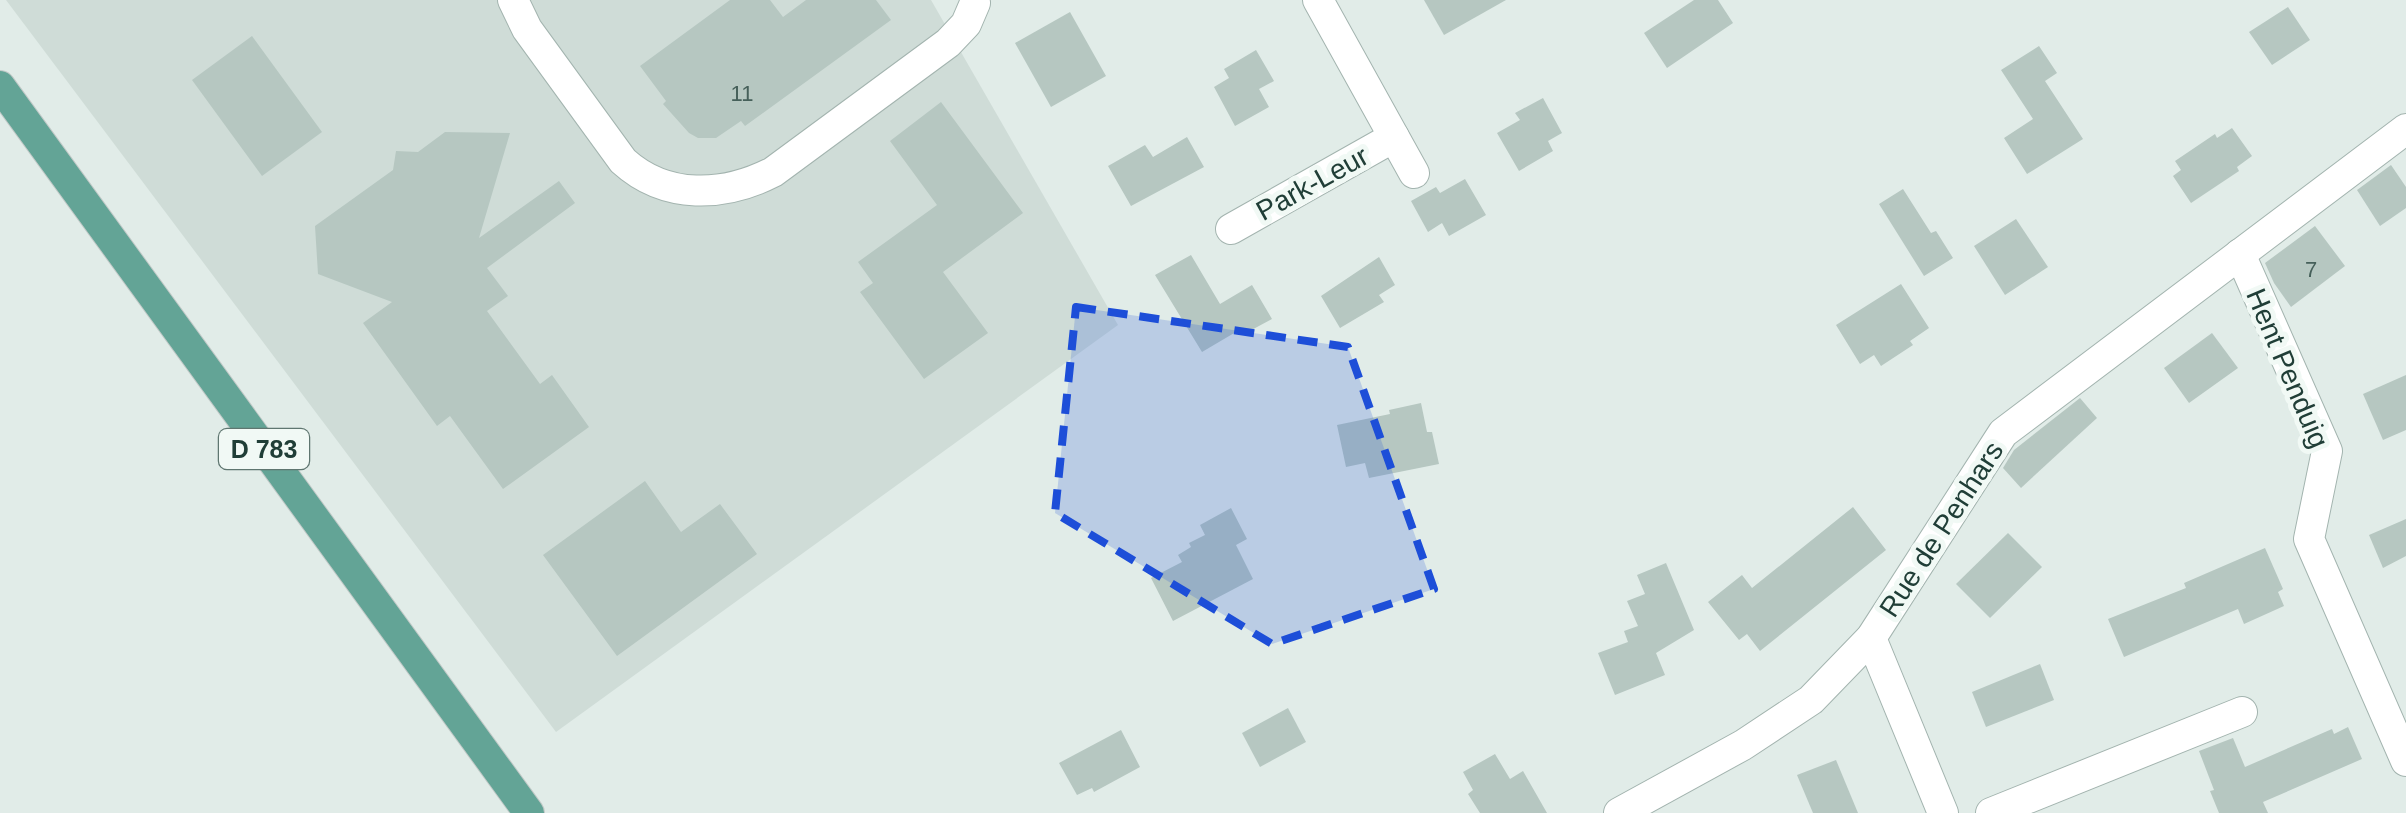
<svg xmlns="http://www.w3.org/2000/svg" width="2406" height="813" viewBox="0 0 2406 813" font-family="Helvetica,sans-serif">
<rect width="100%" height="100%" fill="#e1ece8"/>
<path fill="#cfdcd7" d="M6,0H931L1118,325L556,732Z"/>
<g fill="#b6c7c1">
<path d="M730,0H770L783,17L806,0H876L891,20L745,126L741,121L716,138H698L689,133L663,104L666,101L640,66Z"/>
<path d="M1424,0H1506L1444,35Z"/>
<path d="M1694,0H1718L1733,23L1667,68L1644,33Z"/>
<path d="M2288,7L2310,40L2272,65L2249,32Z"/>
<path d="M1070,12L1106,76L1051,107L1015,43Z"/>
<path d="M252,36L322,132L262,176L192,80Z"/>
<path d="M2039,46L2057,73L2045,81L2083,139L2027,174L2004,138L2033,119L2001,70Z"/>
<path d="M1256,50L1274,81L1259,89L1269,107L1235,126L1214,87L1229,78L1224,69Z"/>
<path d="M1543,98L1562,133L1548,141L1553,151L1519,171L1497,133L1520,120L1515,113Z"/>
<path d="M941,102L1023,213L943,272L988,333L924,379L860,292L873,283L858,262L937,205L890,141Z"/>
<path d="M2232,128L2252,156L2237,167L2239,171L2191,203L2173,176L2181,170L2175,161L2215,134L2217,138Z"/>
<path d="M445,132L510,133L479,238L559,181L575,203L487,268L508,296L487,311L540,384L552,375L589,427L503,489L450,416L437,426L363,323L392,302L318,274L315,226L393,170L396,151L418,152Z"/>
<path d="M1187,137L1204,167L1131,206L1108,166L1145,145L1153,157Z"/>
<path d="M2391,165L2406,187V208L2380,226L2357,190Z"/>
<path d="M1465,179L1486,215L1449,236L1442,223L1428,232L1411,201L1436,187L1440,193Z"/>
<path d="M1903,189L1931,233L1936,231L1953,258L1924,276L1879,204Z"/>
<path d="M2016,219L2048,267L2005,295L1974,246Z"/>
<path d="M2315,226L2345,266L2291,307L2274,283L2265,263Z"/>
<path d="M1191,255L1220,304L1252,285L1272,319L1244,334L1241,329L1202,352L1155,275Z"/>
<path d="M1379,257L1395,285L1379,295L1384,302L1340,328L1321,296Z"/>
<path d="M1901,284L1929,328L1910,341L1913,345L1881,366L1874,355L1860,364L1836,325Z"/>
<path d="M2212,333L2238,368L2189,403L2164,368Z"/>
<path d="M2406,375V430L2383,440L2363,394Z"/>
<path d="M2080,398L2097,418L2021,488L2003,468L2014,450Z"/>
<path d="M1421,403L1427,432H1432L1439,464L1369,478L1365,463L1346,467L1337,425L1390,414L1389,410Z"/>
<path d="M645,481L681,532L720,504L757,554L617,656L543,555Z"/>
<path d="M1853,507L1886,550L1760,651L1747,634L1739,640L1708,602L1742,575L1752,588Z"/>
<path d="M1231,508L1247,539L1236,545L1253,579L1173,621L1151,578L1182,562L1178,555L1191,547L1189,543L1205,535L1200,525Z"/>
<path d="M2406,519V556L2383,568L2369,535Z"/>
<path d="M2008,533L2042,567L1990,618L1956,584Z"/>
<path d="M2265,548L2283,589L2278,592L2284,606L2244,624L2238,609L2124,657L2108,619L2186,588L2184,583Z"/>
<path d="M1666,563L1694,630L1656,653L1665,675L1615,695L1598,653L1628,642L1624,631L1638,626L1627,601L1645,594L1637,575Z"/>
<path d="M2040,664L2054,700L1986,727L1972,692Z"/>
<path d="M1288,708L1306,742L1260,767L1242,733Z"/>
<path d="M2348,727L2362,759L2263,802L2268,813H2219L2210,791L2214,790L2199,751L2233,738L2245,767L2332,729L2334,734Z"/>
<path d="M1121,730L1140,767L1094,792L1092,788L1077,795L1059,763Z"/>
<path d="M1495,754L1510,779L1523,771L1547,813H1480L1468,794L1473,790L1463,772Z"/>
<path d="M1836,760L1858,813H1813L1797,775Z"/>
</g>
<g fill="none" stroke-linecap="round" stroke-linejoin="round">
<defs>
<g id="minor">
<path d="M513,0L527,29L623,161C666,200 724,197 773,172L948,43L966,24L975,3"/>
<path d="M1318,0L1414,173"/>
<path d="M1231,229L1394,137"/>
<path d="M2240,254L2327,451L2309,539L2406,761"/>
<path d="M1871,638L1943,813"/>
<path d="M1619,813L1743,745L1811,700L1871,638L2003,433L2406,129"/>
<path d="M1991,813L2242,712"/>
</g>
<path id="major" d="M0,86L529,813"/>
</defs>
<use href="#minor" stroke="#a3b4af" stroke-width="32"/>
<use href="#major" stroke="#c1c9c7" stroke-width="32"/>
<use href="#minor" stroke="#fff" stroke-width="30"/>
<use href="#major" stroke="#63a496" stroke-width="30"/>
</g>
<path fill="#1d4ed8" fill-opacity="0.2" stroke="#1d4ed8" stroke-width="8" stroke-dasharray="20 12" stroke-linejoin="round" d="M1076,307L1348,347L1434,589L1272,644L1055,513Z"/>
<g text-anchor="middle" stroke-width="10" stroke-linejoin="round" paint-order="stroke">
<g font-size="22" fill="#46605a">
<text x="742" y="101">11</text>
<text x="2311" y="277">7</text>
</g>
<rect fill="#f1f9f5" stroke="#5f7670" stroke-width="2.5" x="219" y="429" width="90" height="40" rx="8"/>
<g font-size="25" font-weight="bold" fill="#203e37">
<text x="264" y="458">D 783</text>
</g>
<g font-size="28" fill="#203e37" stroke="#f1f9f5">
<text transform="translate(1312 183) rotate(-29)" y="10">Park-Leur</text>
<text transform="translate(2288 368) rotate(67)" y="10">Hent Penduig</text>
<text transform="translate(1941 529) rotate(-57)" y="10">Rue de Penhars</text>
</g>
</g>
</svg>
